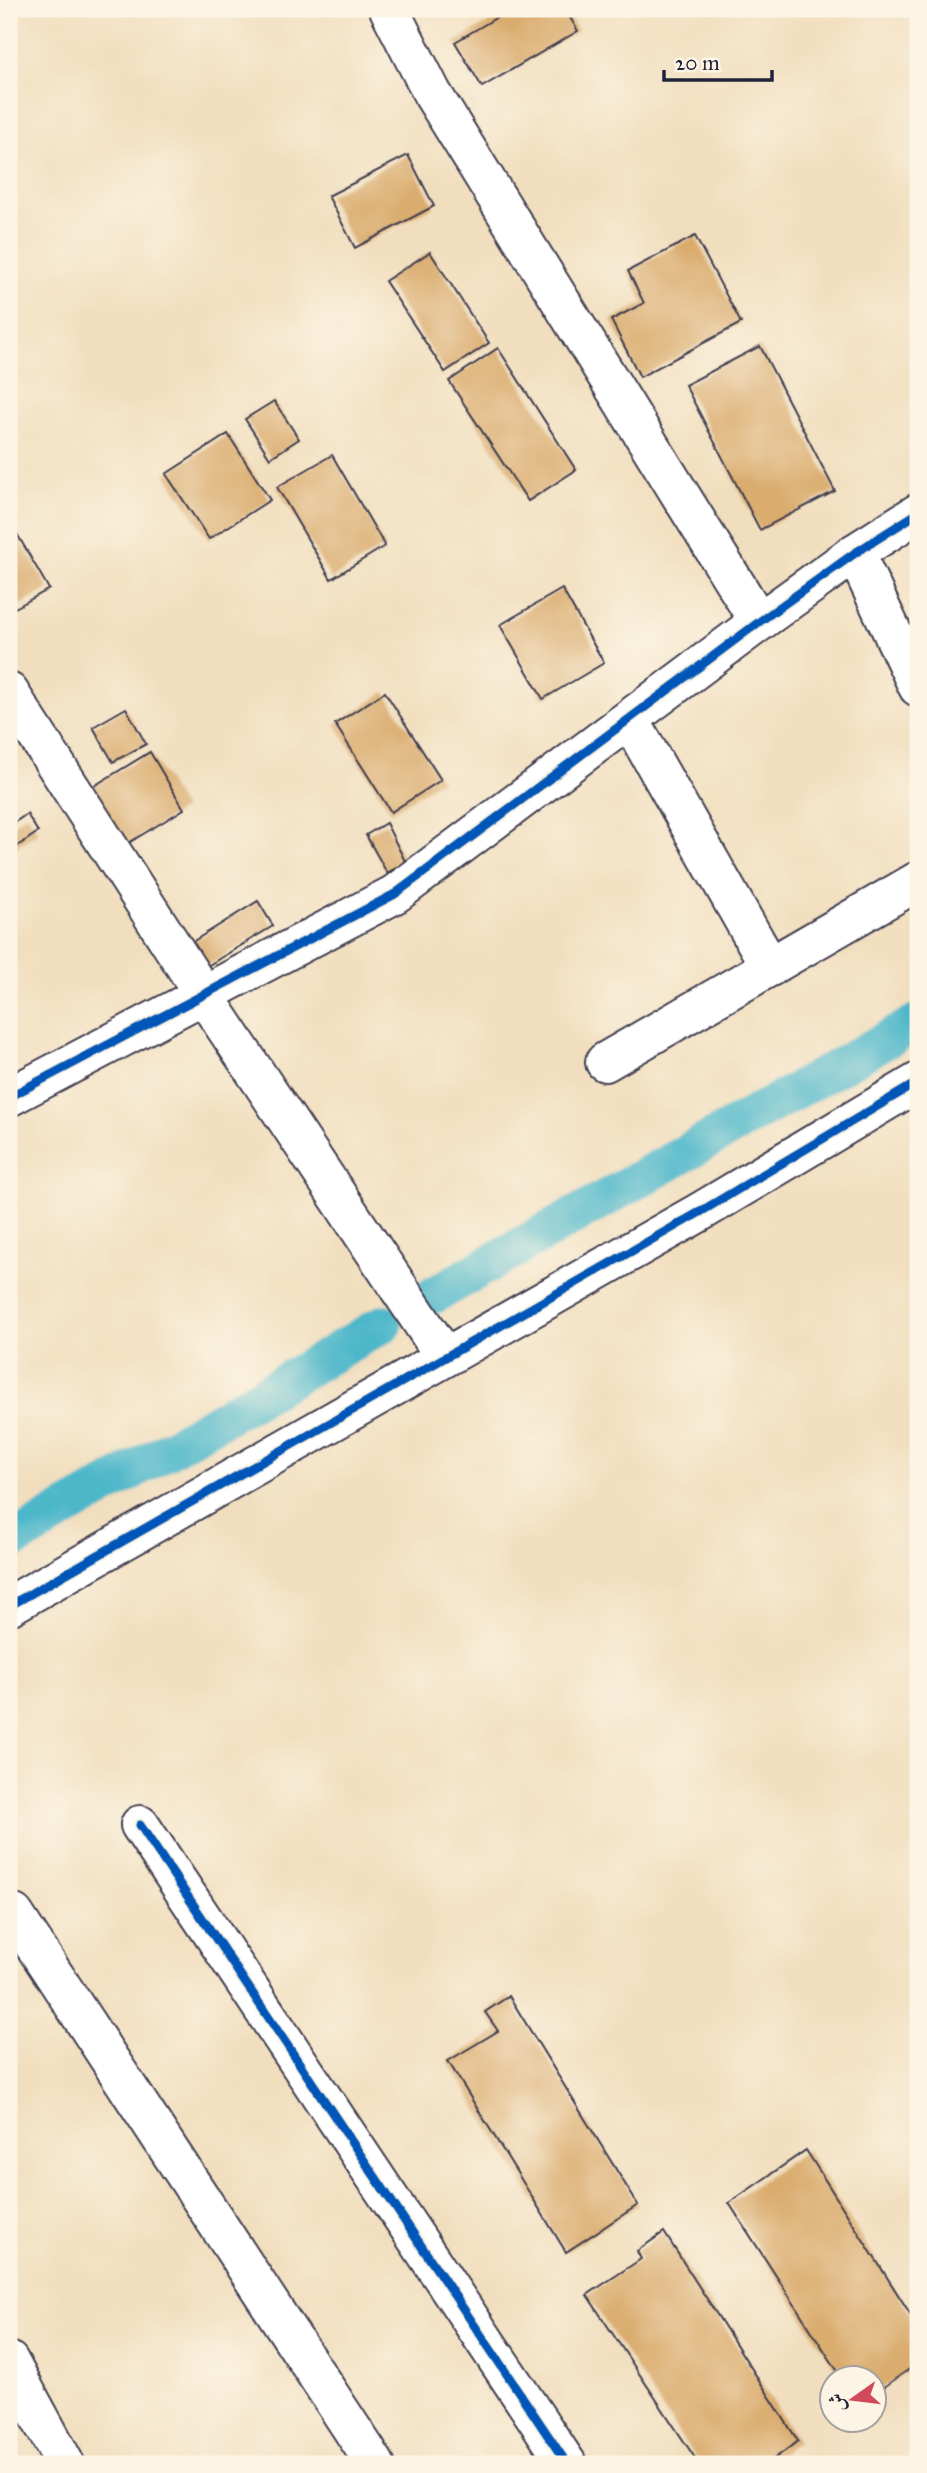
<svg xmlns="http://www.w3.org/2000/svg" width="927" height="2473" viewBox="0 0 927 2473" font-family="'IM FELL Great Primer',Amiri,serif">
<rect width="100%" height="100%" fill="#fcf5e5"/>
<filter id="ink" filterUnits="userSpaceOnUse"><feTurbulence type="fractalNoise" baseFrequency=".0143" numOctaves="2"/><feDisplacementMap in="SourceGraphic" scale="14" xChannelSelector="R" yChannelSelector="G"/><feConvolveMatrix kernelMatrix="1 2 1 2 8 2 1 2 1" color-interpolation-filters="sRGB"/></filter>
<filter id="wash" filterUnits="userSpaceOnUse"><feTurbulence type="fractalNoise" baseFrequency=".00686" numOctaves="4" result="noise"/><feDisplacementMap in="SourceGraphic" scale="28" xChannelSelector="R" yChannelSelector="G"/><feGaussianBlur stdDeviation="1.57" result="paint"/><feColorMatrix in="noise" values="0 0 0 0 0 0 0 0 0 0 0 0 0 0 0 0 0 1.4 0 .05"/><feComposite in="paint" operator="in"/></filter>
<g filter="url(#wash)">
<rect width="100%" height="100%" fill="#f1debe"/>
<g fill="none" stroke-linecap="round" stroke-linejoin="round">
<g stroke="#4db7ca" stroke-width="38">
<path d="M434,1295L918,1022"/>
<path d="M9,1543L383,1324"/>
</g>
</g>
<g id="blocks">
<g fill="#daac6e">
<path d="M511,9H565L578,31L482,87L455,42Z"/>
<path d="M408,155L434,206L355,248L328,196Z"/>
<path d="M695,236L741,323L640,377L611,320L644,303L628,271Z"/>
<path d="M430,252L489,343L445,372L385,281Z"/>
<path d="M760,346L835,491L760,530L685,385Z"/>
<path d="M498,348L576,470L528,501L449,381Z"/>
<path d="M274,401L299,439L270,458L245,419Z"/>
<path d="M228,434L270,500L209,539L166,474Z"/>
<path d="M332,455L385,546L331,579L277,487Z"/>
<path d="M9,520L49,589L15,608L9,598Z"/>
<path d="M562,589L604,663L543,699L500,625Z"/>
<path d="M385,692L441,780L391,812L335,724Z"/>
<path d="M126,708L146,744L113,762L93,727Z"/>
<path d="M150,752L184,809L122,847L84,792Z"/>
<path d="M27,814L38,832L9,852V818L12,824Z"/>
<path d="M386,823L406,863L387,873L366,835Z"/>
<path d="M258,901L273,926L204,968L189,944Z"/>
<path d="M509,1996L638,2205L566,2252L448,2061L498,2031L485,2012Z"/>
<path d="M806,2150L918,2326V2363L874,2394V2378H842L729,2203Z"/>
<path d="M664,2232L798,2441L767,2464H699L587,2295L641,2259L637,2251Z"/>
</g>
</g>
</g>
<g filter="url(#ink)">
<use href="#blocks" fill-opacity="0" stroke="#413e4f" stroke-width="2"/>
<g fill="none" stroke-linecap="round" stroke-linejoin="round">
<defs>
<g id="minor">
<path d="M389,9L432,93L759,622"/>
<path d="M855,553L918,687"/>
<path d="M9,692L203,994L445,1357"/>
<path d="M630,720L770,967"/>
<path d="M605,1062L918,881"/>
<path d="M9,1097L395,894L759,622L855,553L918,513"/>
<path d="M9,1606L700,1212L918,1082"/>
<path d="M140,1825L567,2464"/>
<path d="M14,1914L375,2464"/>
<path d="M9,2361L65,2464"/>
</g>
</defs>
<use href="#minor" stroke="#413e4f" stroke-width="42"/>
<use href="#minor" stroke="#fff" stroke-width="38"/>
<defs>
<g id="cycleway">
<path d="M9,1097L395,894L759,622L855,553L918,513"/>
<path d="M9,1606L700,1212L918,1082"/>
<path d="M140,1825L567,2464"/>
</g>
</defs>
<use href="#cycleway" stroke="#fcf5e5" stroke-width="13"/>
<use href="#cycleway" stroke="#0057b8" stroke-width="9"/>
</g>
</g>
<rect width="927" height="2473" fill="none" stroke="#fcf5e5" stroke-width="35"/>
<g transform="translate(853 2399) rotate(256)"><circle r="33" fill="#fcf5e5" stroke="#a5a1a1" stroke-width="2"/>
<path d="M0-5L12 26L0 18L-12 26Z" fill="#d1495b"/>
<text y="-10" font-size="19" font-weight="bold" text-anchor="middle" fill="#22223b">ش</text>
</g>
<path d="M664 70v10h108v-10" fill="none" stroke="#22223b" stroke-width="3.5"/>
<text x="675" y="70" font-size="21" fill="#22223b" stroke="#fcf5e5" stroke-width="5" paint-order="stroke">20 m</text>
</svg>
